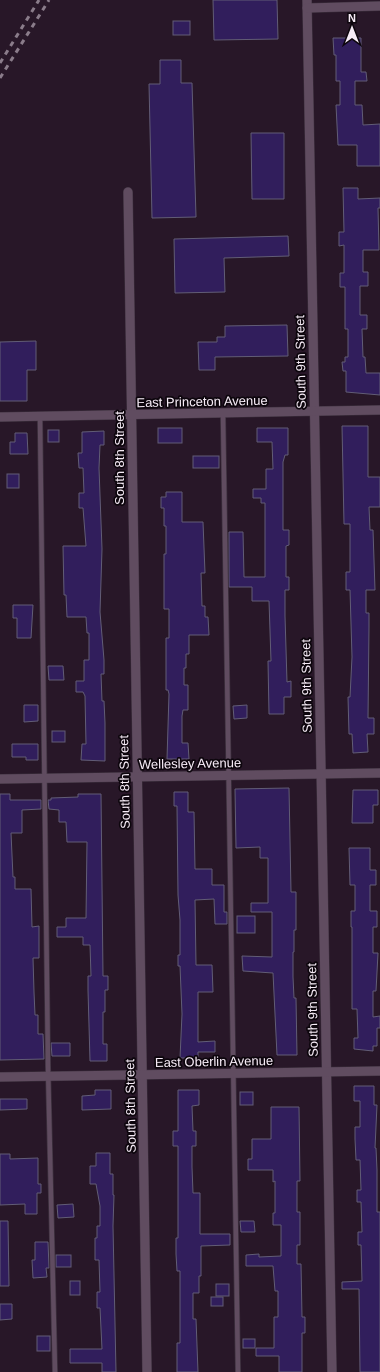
<svg xmlns="http://www.w3.org/2000/svg" width="380" height="1372" viewBox="0 0 380 1372" font-family="Helvetica,sans-serif">
<rect width="100%" height="100%" fill="#281728"/>
<g fill="#311e5c" stroke="#625d76">
<path d="M213,0H277L278,39L214,40Z"/>
<rect x="173" y="21" width="17" height="14"/>
<path d="M333,38H361V72H366L367,81H355V105H362L363,125L380,124V166H357V145H338L336,105H340V81H336V55H334Z"/>
<path d="M160,60H181V83H192L196,217L152,218L149,84H160Z"/>
<path d="M251,133H284V199H252Z"/>
<path d="M343,188H358V199L380,198V208H378L379,250H363V272H368V286H360V315H367V329H362L363,357H365L366,373H380V395L346,392V371H343L342,362H345V357H348V329H345V287H340V273H344V245L339,246V232H344Z"/>
<path d="M288,236L289,256L224,258L225,292L175,293L174,239Z"/>
<path d="M287,325L288,356L215,357V370H199L198,342H217V337H225V326Z"/>
<path d="M36,341V370H27V401H0V342Z"/>
<path d="M342,426H368V477H380V507H369L370,530H373L375,590H366V613H369V627L368,718H374V734H367L368,752L353,753L352,734H349L348,697H350L352,657L350,590H346V572H350V524H344Z"/>
<rect x="158" y="428" width="24" height="15"/>
<path d="M257,428H288V455H285L283,462V530H289V545L286,546V577H289V590H285V616L287,682L291,681V697H284V714H269L268,661H271L269,601H252V587H229V532H243L244,577H265V503H261V498H253V489H266V469H273L272,442H257Z"/>
<rect x="48" y="430" width="11" height="12"/>
<path d="M104,431V445H100L99,468L102,549L100,612L104,660V674H101L102,701H104L105,723V761L81,760L82,744H86L85,696L83,692H76V681H84V660H89V633H87L86,617H67L66,595H64L63,546H86L83,508H79V493H84L83,468H79L78,453H82V432Z"/>
<path d="M15,433H27L28,454H10V442H15Z"/>
<rect x="193" y="456" width="26" height="12"/>
<rect x="7" y="474" width="12" height="14"/>
<path d="M166,492H182V522H203L205,573H201L202,606H205V617H208L209,635H189V654H186V668H184V685H188V710H183L182,716V743H188L189,759H167L169,694L168,690H166V638H169V609H164V554H166V526H164V508H161V497H166Z"/>
<path d="M13,605H33L31,638H17V618H13Z"/>
<path d="M48,666H63L64,680H49Z"/>
<path d="M24,705H38V721L24,722Z"/>
<path d="M247,705V718L234,719L233,706Z"/>
<rect x="52" y="731" width="13" height="11"/>
<path d="M12,744H38V760H26V757H12Z"/>
<path d="M289,788L291,892H296V930H294V952H293V977L294,998H296L297,1055H277L273,973L243,971L242,956L272,957V912H251V903H268V858H260V847L236,848L235,789Z"/>
<path d="M353,790H378V805H373V823H352Z"/>
<path d="M174,792H188V812H194L195,869H212V885H224V912H227V924H215L214,899L195,900L196,965H212L213,992H198V1042L215,1041V1052H198V1058H180L182,1014L180,966H178V955H180V920L178,895L177,806H174Z"/>
<path d="M0,794H10V800H41V809L22,810V833H11L13,877H15V889H31L32,927L39,926V958H33L34,992L35,1015H38V1034H43L44,1059L0,1060Z"/>
<path d="M78,794H101L103,976H108V990H105V1012H103V1044H107V1061H90L88,990V976H91L90,945H83V937H57V927H66V918H86L87,842H67L66,822H59V810L49,809L48,800H51V798L78,797Z"/>
<path d="M349,848H370V870H376V885H370V911H377V927H373V953H378L376,991H373V1017L380,1016V1028H377V1046H373V1051L354,1049V1038H358L357,1009H352V927H351V911H355V885H350Z"/>
<rect x="237" y="916" width="18" height="17"/>
<path d="M51,1043H70V1056H52Z"/>
<path d="M354,1086H374V1105H377L375,1148H376L377,1170V1212H380V1372H360L359,1289H342V1282L362,1281L361,1245H358V1232H362L361,1202H357V1190H361L360,1160H356L355,1139V1127H360V1101H354Z"/>
<path d="M95,1090H111V1109L82,1110V1096L95,1095Z"/>
<path d="M178,1090H199V1105L192,1106L193,1131H196V1146H192V1167L193,1193H200V1234H230V1245L201,1246V1276H199V1293H193V1319H196L198,1372H177V1343H180V1271H177L176,1254V1238H178V1146H173V1131H178Z"/>
<rect x="240" y="1092" width="13" height="13"/>
<path d="M0,1099H27V1109L0,1110Z"/>
<path d="M271,1107H299L300,1181H297V1212H300V1245H297V1264H301L302,1317H305V1333H302V1372H279V1356H256V1348H274V1317H278V1291H275L273,1266H246V1255L259,1254V1257L281,1256V1225H273V1213H275V1181L273,1182V1170H248V1159H252V1139H271Z"/>
<path d="M96,1153H110V1174H113V1195H114L113,1226L116,1372H102V1363H70V1349H102L100,1308H97V1292H100L99,1260H95V1238H97V1226H100V1206L96,1184H90V1166H96Z"/>
<path d="M0,1154H10V1159L38,1158V1184H41V1193H37V1214H25V1204L0,1205Z"/>
<path d="M73,1204L74,1217L58,1218L57,1205Z"/>
<path d="M0,1221H8L9,1286H0Z"/>
<path d="M240,1221H254L255,1232H241Z"/>
<path d="M35,1242H48L49,1268H46L47,1277L33,1278L32,1260H35Z"/>
<rect x="56" y="1255" width="15" height="12"/>
<rect x="70" y="1281" width="10" height="14"/>
<rect x="216" y="1284" width="13" height="12"/>
<rect x="211" y="1297" width="12" height="9"/>
<path d="M0,1304H12V1319L0,1320Z"/>
<rect x="37" y="1336" width="13" height="15"/>
<rect x="243" y="1339" width="12" height="9"/>
</g>
<g fill="none" stroke-linecap="round" stroke-linejoin="round">
<defs>
<g id="service">
<path d="M223,414L238,1372"/>
<path d="M40,417L48,1066L55,1372"/>
</g>
<g id="minor">
<path d="M307,0L332,1372"/>
<path d="M307,8L380,6"/>
<path d="M128,192L147,1372"/>
<path d="M0,417L380,410"/>
<path d="M0,779L380,773"/>
<path d="M0,1077L380,1071"/>
</g>
</defs>
<use href="#service" stroke="#3e323f" stroke-width="6"/>
<use href="#minor" stroke="#3e323f" stroke-width="10"/>
<use href="#service" stroke="#604c60" stroke-width="4.5"/>
<use href="#minor" stroke="#604c60" stroke-width="9"/>
<g stroke="#8a7c8a" stroke-width="3" stroke-dasharray="5 5" stroke-linecap="butt">
<path d="M0,63L39,0"/>
<path d="M0,78L49,0"/>
</g>
</g>
<g text-anchor="middle" stroke-width="3.5" stroke-linejoin="round" paint-order="stroke">
<g font-size="13" fill="#f7ecf7" stroke="#0d060d">
<text transform="translate(300 362) rotate(-91)" y="5">South 9th Street</text>
<text transform="translate(202 401) rotate(-1)" y="5">East Princeton Avenue</text>
<text transform="translate(119 458) rotate(-90)" y="5">South 8th Street</text>
<text transform="translate(306 686) rotate(-91)" y="5">South 9th Street</text>
<text transform="translate(190 763) rotate(-1)" y="5">Wellesley Avenue</text>
<text transform="translate(124 782) rotate(-91)" y="5">South 8th Street</text>
<text transform="translate(312 1010) rotate(-91)" y="5">South 9th Street</text>
<text transform="translate(214 1061) rotate(-1)" y="5">East Oberlin Avenue</text>
<text transform="translate(130 1106) rotate(-91)" y="5">South 8th Street</text>
</g>
</g>
<g transform="translate(352 28)" stroke="#0d060d" stroke-width="3" paint-order="stroke">
<path d="M0-3L7 15L0 10L-7 15Z" fill="#f7ecf7"/>
<text y="-6" font-size="11" font-weight="bold" text-anchor="middle" fill="#f7ecf7">N</text>
</g>
</svg>
